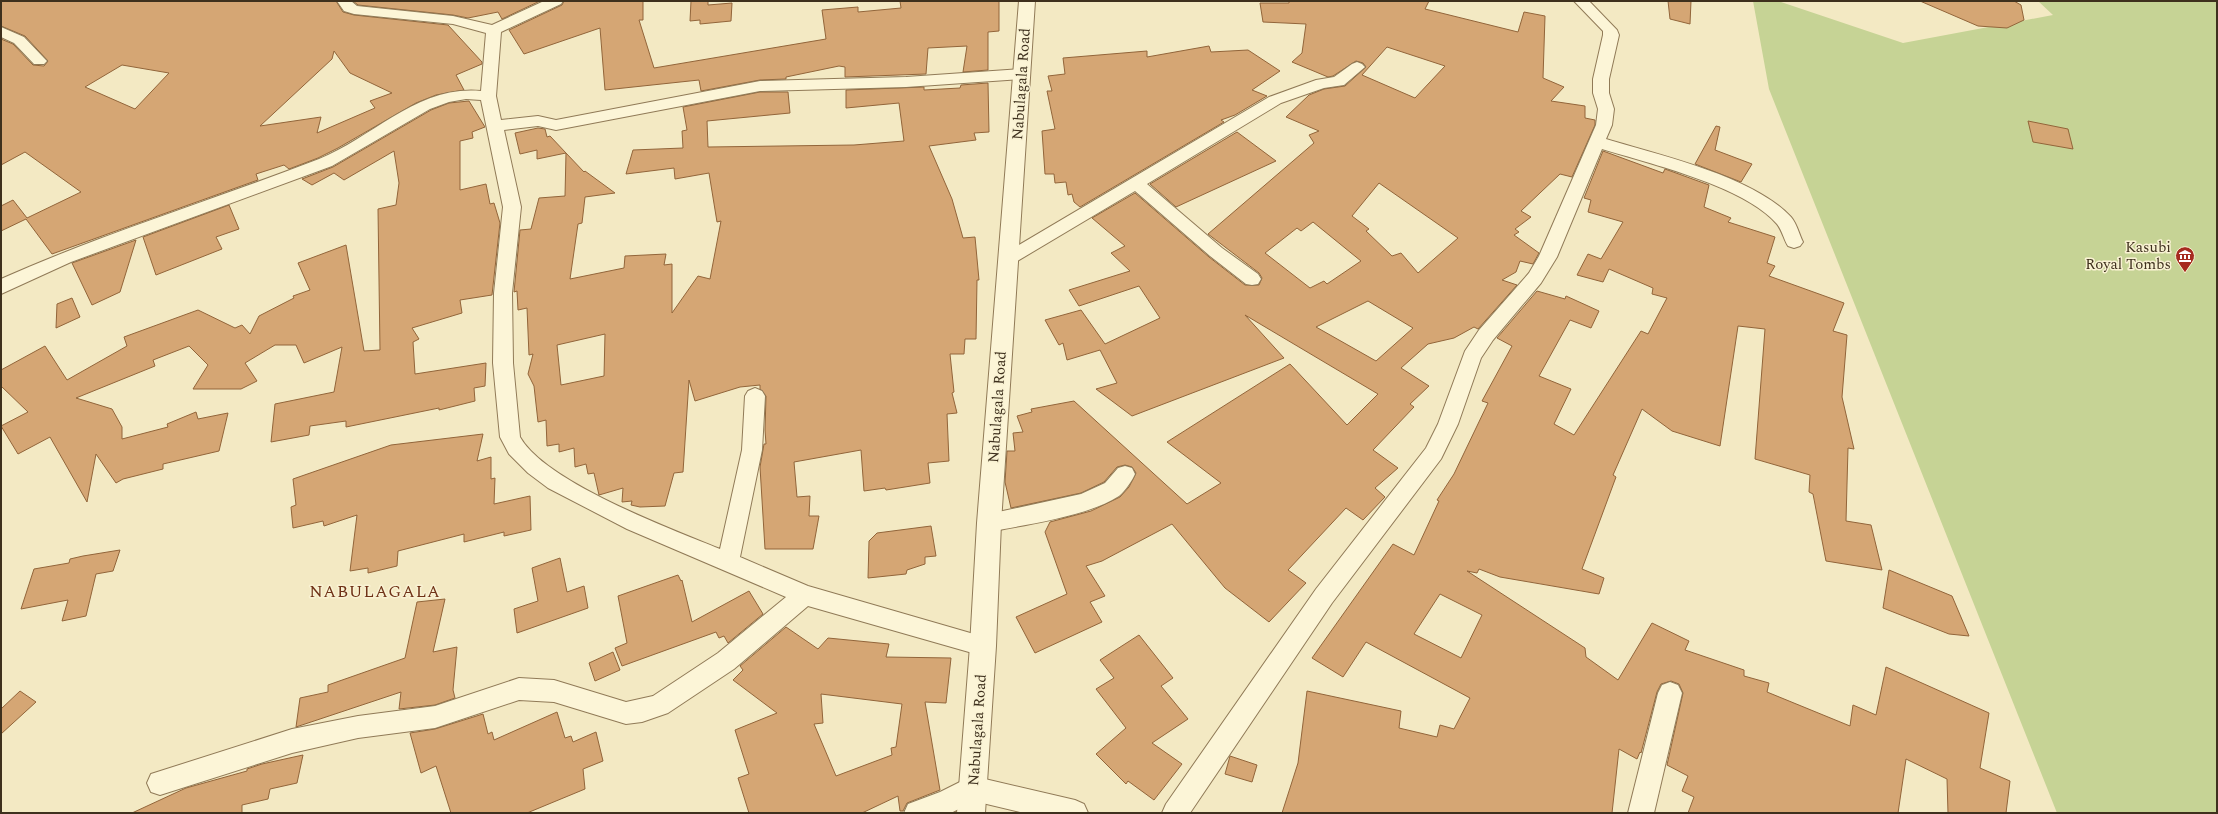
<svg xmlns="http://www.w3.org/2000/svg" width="2218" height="814" viewBox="0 0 2218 814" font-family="Spectral,serif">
<rect width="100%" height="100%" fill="#f3e9c3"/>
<path fill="#c6d395" d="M1753,1H1778L1903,43L2053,15L2038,1H2217V813H2057L1769,89Z"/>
<g fill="#d5a674" stroke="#92653a" fill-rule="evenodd">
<path d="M1,1H336L343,12L354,15L448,25L482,62V64L456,75L464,90L436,95L416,103L338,148L318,158L289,169L284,165L256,174L258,180L52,254L26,219L1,231V206L13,200L27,218L81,192L25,152L1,165V39L13,44L33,65L44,66L48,61L25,36L1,26ZM334,51L350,73L392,93L370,101L375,108L317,133L321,117L260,126L332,59ZM122,65L169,73L135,109L85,87Z"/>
<path d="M353,1H540L502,19L498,12L468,18L453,15L358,5Z"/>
<path d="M564,1H643V20H639L654,68L826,39L822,10L858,7V12L901,8L900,1H999V31L988,32V70L963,72L967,46L928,48L926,74L845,77V67L839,66L786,77V79L760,80L701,91L699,80L605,90L600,28L524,54L509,30L562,5Z"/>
<path d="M691,1H708V5L732,3L731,21L700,24V20L690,21Z"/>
<path d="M1289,1H1429L1425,9L1518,32L1524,12L1545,16L1543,78L1564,87L1551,101L1585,106V118L1595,120V125L1572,177L1560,174L1521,211L1531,217L1515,229L1519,232L1514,235L1539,253L1533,264L1520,261L1516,272L1502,280L1517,285L1478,329L1474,327L1454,338L1428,344L1401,368L1429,386L1410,404L1414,407L1373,450L1398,468L1375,488L1385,497L1363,520L1346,508L1288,570L1306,583L1269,622L1225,588L1172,524L1102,561L1086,566L1105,596L1090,602L1102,622L1035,653L1016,617L1067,594L1045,532L1050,522L1091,511L1120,497L1129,487L1136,473L1132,467L1125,465L1117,467L1104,482L1081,493L1011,508L1005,482L1007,451H1015L1013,433L1023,432L1017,416L1032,412L1031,409L1074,401L1187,504L1221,483L1167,442L1290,364L1347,425L1378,394L1245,315L1284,358L1132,416L1096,389L1117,383L1100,350L1067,360L1063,343L1059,345L1045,320L1081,310L1105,344L1160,318L1139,286L1079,306L1069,290L1130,271L1111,253L1125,246L1092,218L1135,193L1209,257L1245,285H1259L1262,278L1259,273L1208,234L1314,143L1309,135L1319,131L1286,117L1309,95L1324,89L1345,86L1366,67L1363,63L1356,61L1333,76L1328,77L1292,62L1302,53L1306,24L1263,22L1260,3H1289ZM1387,47L1445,66L1415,98L1362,75ZM1379,183L1458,238L1418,273L1401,253L1392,256L1366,231L1369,229L1352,216ZM1313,222L1361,261L1327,284L1324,281L1310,288L1265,253L1297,228L1301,231ZM1368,301L1413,328L1376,361L1316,327Z"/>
<path d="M1668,1H1691L1690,24L1670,19Z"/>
<path d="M1920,1H2014L2021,5L2024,20L2007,28L1978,26Z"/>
<path d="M1209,46L1211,52L1248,50L1280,71L1252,90L1267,96L1235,115L1221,120L1224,122L1080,207L1074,202L1072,194L1068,195L1066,182L1055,183L1054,174H1045L1042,131L1055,129L1047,91H1052L1048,76L1065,74L1063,58L1147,51V57Z"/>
<path d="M988,83L989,132L974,133L976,140L929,146L952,199L963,238L975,237L979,280H977L976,339H965L964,354H950L954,392L952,393L957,413L947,414L949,461L928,463L930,483L886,490L885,488L864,491L861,450L794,462L797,497L810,496L809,516H819L813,549H765L760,467L764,444H766L765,430L766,396L760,389V385L740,387L695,401L689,380L683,472L674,473L665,506L640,507L631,505L632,501L622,502L623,488L599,495L594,473L588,474L586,464L575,467L574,448L559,452V444L547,446L546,420L538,422L534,386L528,374L533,354L529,355L527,308L518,310L517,291L514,292L520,230L531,229L539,198L565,196L566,153L584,172L585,171L615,193L585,197L582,223L578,224L570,279L624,268L625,256L666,254L664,265L672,264V313L698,276L710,279L721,221L717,222L709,173L675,179L674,168L626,174L633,150L683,148L682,131L687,130L683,107L760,92H788L790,113L707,121L708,147L854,145L904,141L899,103L846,108V90L924,87V90L960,88L961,85ZM605,334L604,376L561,385L557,345Z"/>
<path d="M469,101L485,127L472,132L473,138L460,141V190L486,184L490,204L494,203L500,223L492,295L460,300L462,313L412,328L419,339L413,342L415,374L486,363L485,386L474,388L475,401L439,410V408L346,427V421L310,426L309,435L271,442L275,404L334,392L342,347L304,363L296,345H275L245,363L257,381L241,389H193L208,365L189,346L153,360L155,366L76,398L112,409L122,427V439L168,427L167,424L196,412L198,419L228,413L219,451L163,464V469L123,479L116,483L96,454L87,502L50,437L18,454L1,426L28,412L1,386V370L45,346L67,380L127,346L124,337L198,310L235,328L242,325L250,334L259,316L294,298L293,296L310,290L298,263L346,245L364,351L380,350L378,209L396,205L399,183L394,151L344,180L334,173L312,185L302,179L333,167L431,110L449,103Z"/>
<path d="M2028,121L2068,129L2073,149L2033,142Z"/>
<path d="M1716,126L1720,127L1715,150L1752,164L1741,182L1695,164Z"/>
<path d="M538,128L545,129L547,137L550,136L566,153L537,159V150L520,154L515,133Z"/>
<path d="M1237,132L1276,161L1176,207L1150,184Z"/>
<path d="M1603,151L1663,173L1665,169L1709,185L1704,207L1731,218L1728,222L1775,237L1767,263L1775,266L1769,276L1844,303L1833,331L1847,335L1842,397L1854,449L1848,448L1846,521L1871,525L1882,570L1826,561L1813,494L1809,492L1810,475L1755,459L1765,329L1738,326L1720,446L1672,431L1642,409L1613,475L1616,477L1582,569L1604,578L1599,594L1500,577L1479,569L1477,573L1467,571L1585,648L1586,657L1618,680L1652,623L1689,641L1685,650L1744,670V676L1769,683L1767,692L1850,726L1853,705L1876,715L1886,667L1989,713L1980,768L2010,781L2006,813H1948L1947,779L1906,759L1898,813H1688L1694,797L1682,791L1688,776L1667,765L1683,693L1679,684L1671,681L1661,684L1657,692L1641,753L1640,752L1637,759L1619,749L1612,813H1282L1298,763L1307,691L1401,711L1399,728L1437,737L1440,725L1454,729L1470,698L1366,642L1343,677L1312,658L1393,544L1414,555L1439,501L1437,500L1454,474L1488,403L1482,401L1512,346L1497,338L1537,291L1565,299L1566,296L1599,311L1591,328L1570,320L1539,376L1571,389L1554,424L1574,435L1641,331L1648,334L1667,298L1652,294L1653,288L1609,269L1603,282L1577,275L1588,254L1601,259L1623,222L1588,212L1591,200L1584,198ZM1440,594L1482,615L1461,658L1414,634Z"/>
<path d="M229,205L239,229L216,237L222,249L156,275L143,237Z"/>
<path d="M136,240L120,292L92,305L72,263Z"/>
<path d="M72,298L80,317L56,328L57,304Z"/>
<path d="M483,434L477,461L491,457V479L495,478L494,504L530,496L531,530L504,536V532L464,542V534L398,551L397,566L368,573V568L350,571L357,515L324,526L323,521L293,528L291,507L296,505L293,479L391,445Z"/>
<path d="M931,526L936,556L925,557V564L907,570L906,574L868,578L869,541L877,533Z"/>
<path d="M120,550L113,571L96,574L86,616L62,621L68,600L21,609L34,569L69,563L70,559L83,556Z"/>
<path d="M560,558L567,592L584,586L588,608L517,633L514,609L538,601L532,568Z"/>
<path d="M1889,570L1952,596L1969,636L1949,634L1883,608Z"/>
<path d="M678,575L681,581L682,580L692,622L749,591L763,614L728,643L724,636L719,638L716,632L622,666L615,648L627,643L618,596Z"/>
<path d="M445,599L433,652L457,647L453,690L455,698L435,705L399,709L401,692L296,727L300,698L328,692V685L405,658L417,602Z"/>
<path d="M786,627L818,649L828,638L889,644L886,657L951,658L946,703L925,702L940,790L907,803L903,811H900L898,796L862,813H749L738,778L749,774L735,730L777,713L733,680L743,670L740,666ZM821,694L902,704L896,747L891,748L892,755L836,776L814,724L823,723Z"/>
<path d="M1139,635L1173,678L1161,686L1188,719L1152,743L1182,764L1154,800L1128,781L1126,784L1096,754L1126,728L1096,689L1114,678L1100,660Z"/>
<path d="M613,652L620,670L595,681L589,663Z"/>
<path d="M20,691L36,702L1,734V709Z"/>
<path d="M557,712L565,738L571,736L573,742L596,732L603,761L583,769L585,789L527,813H451L436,766L421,773L410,733L435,729L483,714L488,734L492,732L494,740Z"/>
<path d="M303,755L297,783L270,789L268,799L242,805V813H132L186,788L247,771V769L262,764Z"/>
<path d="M1230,756L1257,765L1252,782L1225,774Z"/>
</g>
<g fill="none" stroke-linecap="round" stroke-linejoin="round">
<defs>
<g id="minor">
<path d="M337,1H351L357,6L453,16L492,25L544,1H563L561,4L501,32L496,96L501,120L538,116L556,120L760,81L906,77L1022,69L1027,71L1030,74L1027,77L1022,79L906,87L760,91L556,130L538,126L504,130L521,207L512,293L513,363L520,437C545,482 671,529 720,549L742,450L745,396L748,391L755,388L762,391L765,396L762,450L740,557L808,586L991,639L995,646L991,653L983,656L808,606L734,669L668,713L642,722L626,724L554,702L519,700L435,728L358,738L292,753L160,795L151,792L147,783L151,774L292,729L358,716L435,706L519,678L554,680L626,702L653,696L718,653L786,597L627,529L548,488L528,473L509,454L500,437L493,363L494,293L503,207L481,100L466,99L449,102L430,109L332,166L71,262L1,294V279C104,233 213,200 319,159C374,137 417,85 481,91L486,33L453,24L354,14L344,11Z"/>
<path d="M1574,1H1589L1617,30L1619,35L1609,79V93L1614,109L1612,125L1606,139C1659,155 1753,176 1791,217C1797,224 1799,234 1803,242L1800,246L1794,248L1788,246C1784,240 1782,230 1777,224C1744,186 1651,164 1602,149L1557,257L1541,283L1493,340L1481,358L1458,424L1441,459L1332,603L1190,813H1162L1166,804L1316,589L1426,448L1438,424L1465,351L1479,330L1529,273L1539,256L1596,125L1598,109L1593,93V79L1603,35V31Z"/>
<path d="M1,27L24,37L44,58L47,61L44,64H34L14,43L1,37Z"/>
<path d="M1357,62L1362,64L1365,67L1344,85L1324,88L1281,103L1147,184L1222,248L1258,274L1261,279L1258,284L1252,285L1246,284L1210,256L1135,191L1014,263L1008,265L1002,263L999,259L1002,255L1269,97L1316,80L1334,77L1352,64Z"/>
<path d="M1125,466L1132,468L1135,474C1132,481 1125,491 1119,496C1086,517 1027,524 989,532L981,529L978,523L981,517L989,514L1081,494L1105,483L1118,468Z"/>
<path d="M1670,682L1678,685L1682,693L1654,813H1628L1658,693L1662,685Z"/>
<path d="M972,776L1075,800L1084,804L1088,813H1024L974,801L951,813H904L908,804L940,792Z"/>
</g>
<path id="tertiary" d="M1019,1H1035L1001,523L996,646L985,813H957L970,646L977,523Z"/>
</defs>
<use href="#minor" stroke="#907a57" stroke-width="2"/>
<use href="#tertiary" stroke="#907a57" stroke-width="2"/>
<use href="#minor" fill="#fcf5d7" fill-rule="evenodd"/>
<use href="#tertiary" fill="#fcf5d7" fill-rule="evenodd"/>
</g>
<defs>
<symbol id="museum-pin" viewBox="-11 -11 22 30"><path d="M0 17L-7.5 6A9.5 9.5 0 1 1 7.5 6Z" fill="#a62b20" stroke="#f9f2d3"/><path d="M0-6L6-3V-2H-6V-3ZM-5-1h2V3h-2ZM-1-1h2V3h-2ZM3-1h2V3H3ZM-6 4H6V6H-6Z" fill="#fff"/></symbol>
</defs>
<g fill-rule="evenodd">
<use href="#museum-pin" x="2174" y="245" width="22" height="30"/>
</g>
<g text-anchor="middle" stroke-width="3" stroke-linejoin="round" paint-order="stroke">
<g font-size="15" fill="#3e301d" stroke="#f9f2d3">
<text transform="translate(1021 84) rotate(-86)" y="5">Nabulagala Road</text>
<text transform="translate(997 407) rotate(-86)" y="5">Nabulagala Road</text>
<text transform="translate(977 730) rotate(-86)" y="5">Nabulagala Road</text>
</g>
<g font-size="15" fill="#3e301d" stroke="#f9f2d3" text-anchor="end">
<text x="2171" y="252">Kasubi<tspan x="2171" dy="17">Royal Tombs</tspan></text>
</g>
<g font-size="17" letter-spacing="1" fill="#6f3217" stroke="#f9f2d3">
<text x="375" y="597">NABULAGALA</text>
</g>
</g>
<rect width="2218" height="814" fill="none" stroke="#3e301d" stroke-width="4"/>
</svg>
